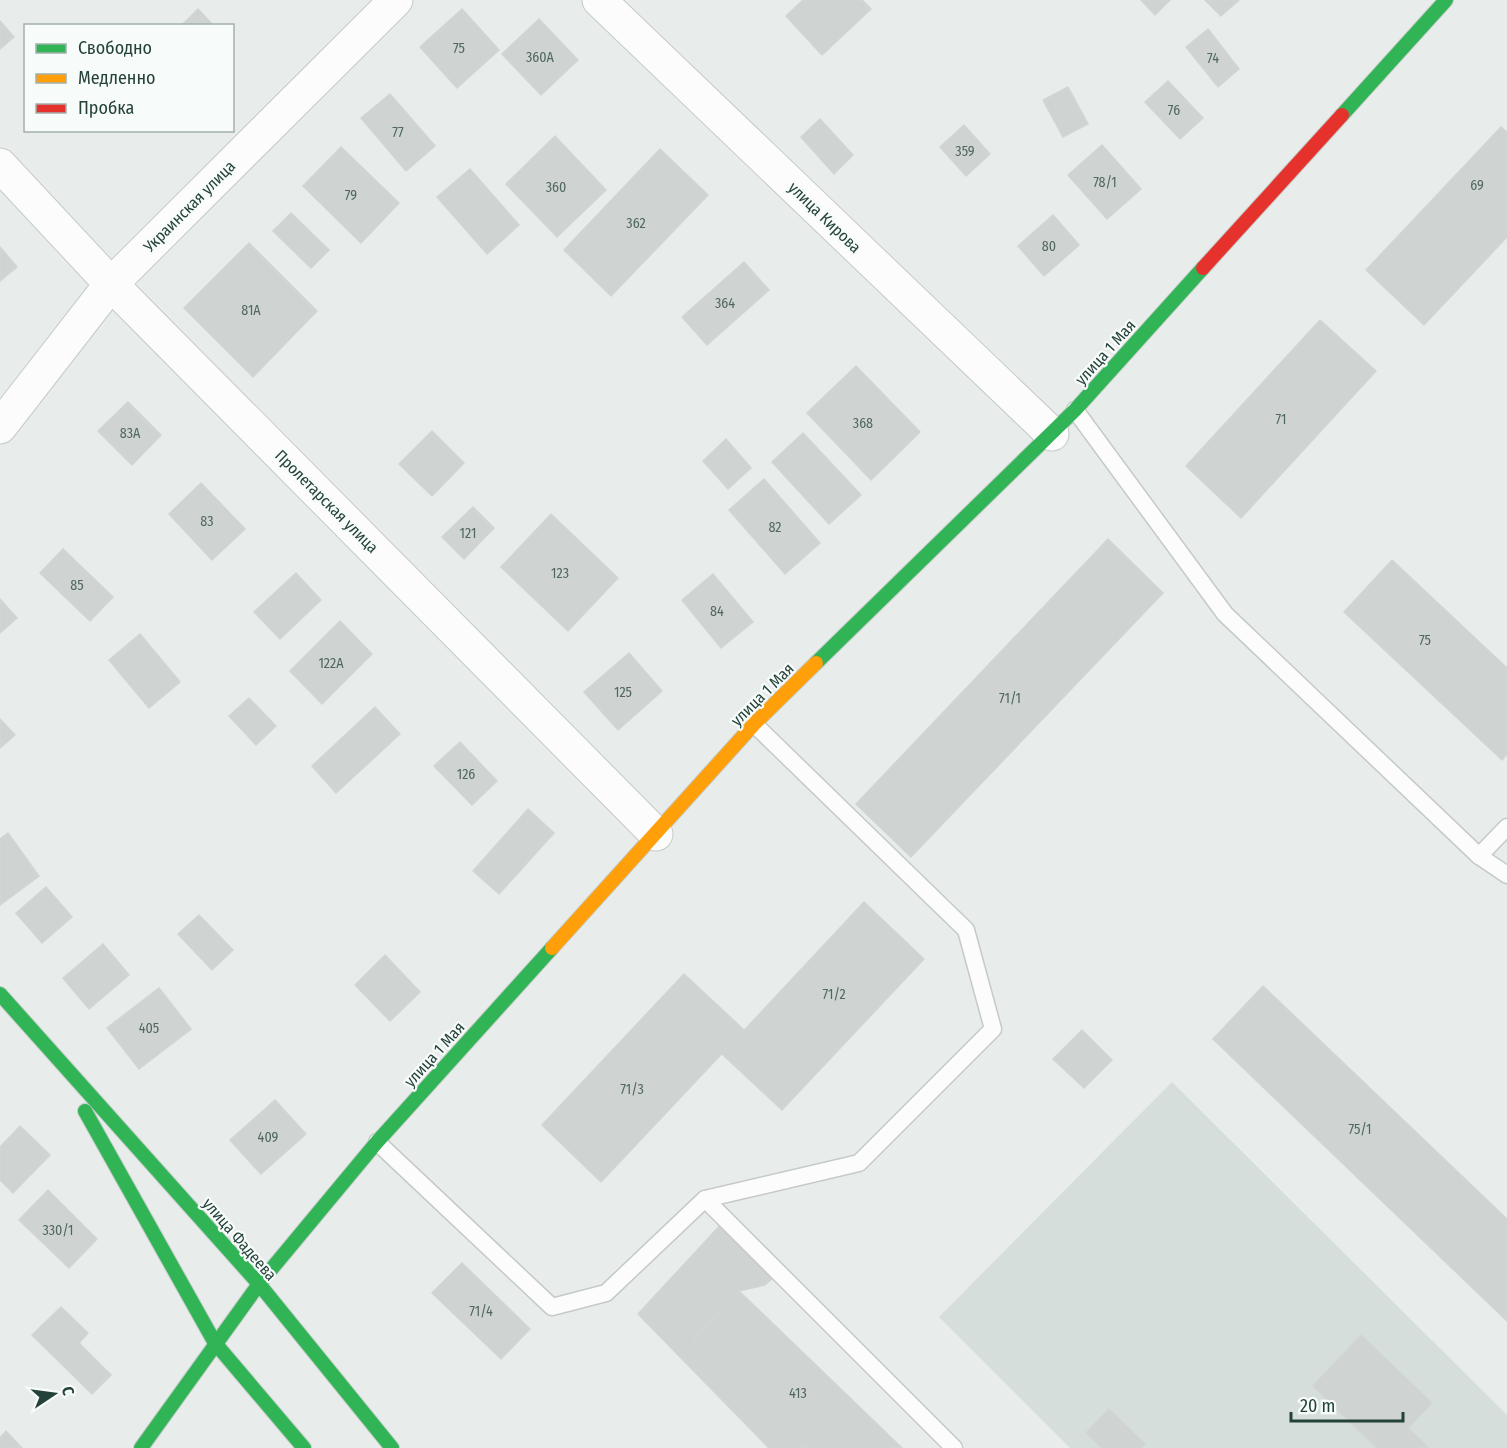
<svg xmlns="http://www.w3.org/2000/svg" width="1507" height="1448" viewBox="0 0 1507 1448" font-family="'Fira Sans Condensed',sans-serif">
<rect width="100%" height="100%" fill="#e8edeb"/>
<path fill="#d6dedb" d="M1172,1082L1507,1415V1448H1070L939,1317Z"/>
<g fill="#cfd4d2" stroke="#d1d6d4" stroke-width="1.5">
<path d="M803,0H862L871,9L822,55L786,16Z"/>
<path d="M1141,0H1170L1155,15Z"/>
<path d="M1205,0H1239L1221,16Z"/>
<path d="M198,9L214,26H181Z"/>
<path d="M462,9L499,50L457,88L420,47Z"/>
<path d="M539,19L578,60L541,95L502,54Z"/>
<path d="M0,21L14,37L0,49Z"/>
<path d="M1208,29L1239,69L1218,87L1186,47Z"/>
<path d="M1168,81L1203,118L1180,139L1145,102Z"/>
<path d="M1068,87L1088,124L1063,137L1043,100Z"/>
<path d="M390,94L435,146L406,171L361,118Z"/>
<path d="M820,119L853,155L834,174L801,137Z"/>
<path d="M964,125L990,154L966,176L940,147Z"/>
<path d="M1501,127L1507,132V237L1424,325L1366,270Z"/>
<path d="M555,136L606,190L557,237L506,184Z"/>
<path d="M1102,145L1141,189L1107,219L1068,175Z"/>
<path d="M341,147L399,203L361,243L303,186Z"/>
<path d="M660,149L708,195L611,296L564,250Z"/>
<path d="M470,169L519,225L487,254L437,197Z"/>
<path d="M291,213L329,250L311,268L273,231Z"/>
<path d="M1053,215L1079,245L1044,276L1018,246Z"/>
<path d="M249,243L317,311L253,377L184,308Z"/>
<path d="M0,247L17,267L0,281Z"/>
<path d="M744,262L769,290L707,345L682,317Z"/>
<path d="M1320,320L1376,371L1241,518L1186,466Z"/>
<path d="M856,366L920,432L871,480L807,413Z"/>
<path d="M128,402L161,435L132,465L98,431Z"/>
<path d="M432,431L464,463L432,496L399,464Z"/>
<path d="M803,433L861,495L829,524L772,462Z"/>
<path d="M726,439L751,468L728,489L703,461Z"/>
<path d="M764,479L820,543L785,574L729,510Z"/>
<path d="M201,483L245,529L212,560L169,514Z"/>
<path d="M473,507L494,528L464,559L442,537Z"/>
<path d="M551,514L618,578L568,631L501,567Z"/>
<path d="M1108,539L1163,593L911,857L856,804Z"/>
<path d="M63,549L113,597L90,621L40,573Z"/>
<path d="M1392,560L1507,668V754L1502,760L1344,612Z"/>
<path d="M296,573L321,600L280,639L254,612Z"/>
<path d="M713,574L753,622L721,648L682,600Z"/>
<path d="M0,599L17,618L0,633Z"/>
<path d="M340,621L372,654L322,704L290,671Z"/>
<path d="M140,634L180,682L149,708L109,660Z"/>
<path d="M629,653L662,691L618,730L584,692Z"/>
<path d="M249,698L276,726L256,745L229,716Z"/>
<path d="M375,707L400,734L336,793L312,766Z"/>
<path d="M0,719L15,735L0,748Z"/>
<path d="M460,742L497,781L472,805L434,766Z"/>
<path d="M528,809L554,833L499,894L473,871Z"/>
<path d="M8,833L39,876L0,905V839Z"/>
<path d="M46,887L72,917L42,943L16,913Z"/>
<path d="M864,902L924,959L782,1110L722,1054Z"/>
<path d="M199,915L233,950L212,970L178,934Z"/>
<path d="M103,944L129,975L89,1009L63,978Z"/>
<path d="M385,955L420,992L390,1021L355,985Z"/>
<path d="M684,974L744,1030L601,1182L542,1125Z"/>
<path d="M1263,986L1507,1219V1321L1213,1039Z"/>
<path d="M159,988L191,1029L139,1069L107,1028Z"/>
<path d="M1082,1030L1112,1060L1084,1088L1053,1059Z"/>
<path d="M275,1100L306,1134L261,1174L230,1140Z"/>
<path d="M20,1126L50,1155L13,1193L0,1180V1147Z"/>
<path d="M48,1190L97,1239L69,1268L19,1220Z"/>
<path d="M724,1221L776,1275L765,1285L739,1291L693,1339L806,1448H769L638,1314Z"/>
<path d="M462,1263L530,1329L501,1359L432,1293Z"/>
<path d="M739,1291L902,1448H806L693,1339Z"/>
<path d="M61,1307L88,1333L79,1343L111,1375L92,1394L32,1335Z"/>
<path d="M1361,1335L1432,1403L1408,1428L1429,1448H1377L1313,1386Z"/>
<path d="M1109,1409L1145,1444L1141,1448H1102L1086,1433Z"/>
<path d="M6,1431L22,1448H0V1438Z"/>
</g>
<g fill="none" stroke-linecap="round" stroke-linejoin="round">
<defs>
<g id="lane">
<path d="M1075,410L1225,614L1479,856L1507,875"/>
<path d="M1479,856L1507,827"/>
<path d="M377,1142L552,1307L606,1293L705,1199L954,1448"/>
<path d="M705,1199L859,1163L993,1029L966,930L754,724"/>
</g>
<g id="street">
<path d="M599,0L1052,434"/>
<path d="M0,165L111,284L656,834"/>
<path d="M0,427L111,284L396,0"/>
</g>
<g id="fast">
<path d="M1342,115L1446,0"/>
<path d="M816,663L1075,410L1203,268"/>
<path d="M0,994L259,1284L392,1448"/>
<path d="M85,1111L215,1343L304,1448"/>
<path d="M141,1448L259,1284L377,1142L552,948"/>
</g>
<path id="slow" d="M552,948L754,724L816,663"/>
<path id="jam" d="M1203,268L1342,115"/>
</defs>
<use href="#lane" stroke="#c5cac8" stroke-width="19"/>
<use href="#street" stroke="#c5cac8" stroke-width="35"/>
<use href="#fast" stroke="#c3cbc8" stroke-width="16"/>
<use href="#slow" stroke="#c3cbc8" stroke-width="16"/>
<use href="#jam" stroke="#c3cbc8" stroke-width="16"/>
<use href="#lane" stroke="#fcfcfc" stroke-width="16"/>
<use href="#street" stroke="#fcfcfc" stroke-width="33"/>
<use href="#fast" stroke="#30b455" stroke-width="14"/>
<use href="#slow" stroke="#ff9f0a" stroke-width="14"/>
<use href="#jam" stroke="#e5322d" stroke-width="14"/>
</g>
<g text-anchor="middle" stroke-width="4.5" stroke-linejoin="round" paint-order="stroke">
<g font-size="14" fill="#506761">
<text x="459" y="53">75</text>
<text x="540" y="62">360А</text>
<text x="1213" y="63">74</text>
<text x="1174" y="115">76</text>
<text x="398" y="137">77</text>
<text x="965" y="156">359</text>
<text x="1105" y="187">78/1</text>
<text x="1477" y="190">69</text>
<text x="556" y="192">360</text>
<text x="351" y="200">79</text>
<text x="636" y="228">362</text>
<text x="1049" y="251">80</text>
<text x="725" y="308">364</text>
<text x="251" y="315">81А</text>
<text x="1281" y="424">71</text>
<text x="863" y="428">368</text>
<text x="130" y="438">83А</text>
<text x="207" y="526">83</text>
<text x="775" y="532">82</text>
<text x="468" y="538">121</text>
<text x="560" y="578">123</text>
<text x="77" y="590">85</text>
<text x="717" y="616">84</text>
<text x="1425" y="645">75</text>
<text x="331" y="668">122А</text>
<text x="623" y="697">125</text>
<text x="1010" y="703">71/1</text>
<text x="466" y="779">126</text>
<text x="834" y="999">71/2</text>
<text x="149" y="1033">405</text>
<text x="632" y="1094">71/3</text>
<text x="1360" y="1134">75/1</text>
<text x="268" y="1142">409</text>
<text x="58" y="1235">330/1</text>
<text x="481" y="1316">71/4</text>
<text x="798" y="1398">413</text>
</g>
<g font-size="16" fill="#24423a" stroke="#f7fbf9">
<text transform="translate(189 206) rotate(-45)" y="6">Украинская улица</text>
<text transform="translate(825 217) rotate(44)" y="6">улица Кирова</text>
<text transform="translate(1105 352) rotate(-48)" y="6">улица 1 Мая</text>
<text transform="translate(327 501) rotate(45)" y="6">Пролетарская улица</text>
<text transform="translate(762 694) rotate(-45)" y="6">улица 1 Мая</text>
<text transform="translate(434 1054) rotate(-48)" y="6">улица 1 Мая</text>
<text transform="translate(240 1239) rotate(49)" y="6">улица Фадеева</text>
</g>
</g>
<rect x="24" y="24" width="210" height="108" fill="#f7fbf9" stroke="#a3b1ad" stroke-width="1.5"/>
<rect x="36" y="44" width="30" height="9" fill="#30b455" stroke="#a3b1ad" stroke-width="1.5"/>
<text x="78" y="54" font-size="18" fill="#24423a">Свободно</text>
<rect x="36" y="74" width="30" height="9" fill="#ff9f0a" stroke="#a3b1ad" stroke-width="1.5"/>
<text x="78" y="84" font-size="18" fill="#24423a">Медленно</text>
<rect x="36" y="104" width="30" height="9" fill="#e5322d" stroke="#a3b1ad" stroke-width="1.5"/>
<text x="78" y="114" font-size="18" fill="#24423a">Пробка</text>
<g transform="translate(54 1394) rotate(77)" stroke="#f7fbf9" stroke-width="4.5" paint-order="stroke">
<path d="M0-4.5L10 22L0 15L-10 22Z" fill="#24423a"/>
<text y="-9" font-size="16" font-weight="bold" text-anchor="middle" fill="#24423a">С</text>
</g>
<path d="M1291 1412v9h112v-9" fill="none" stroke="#24423a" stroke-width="3"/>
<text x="1300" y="1412" font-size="18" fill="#24423a" stroke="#f7fbf9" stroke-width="4.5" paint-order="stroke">20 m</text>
</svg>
